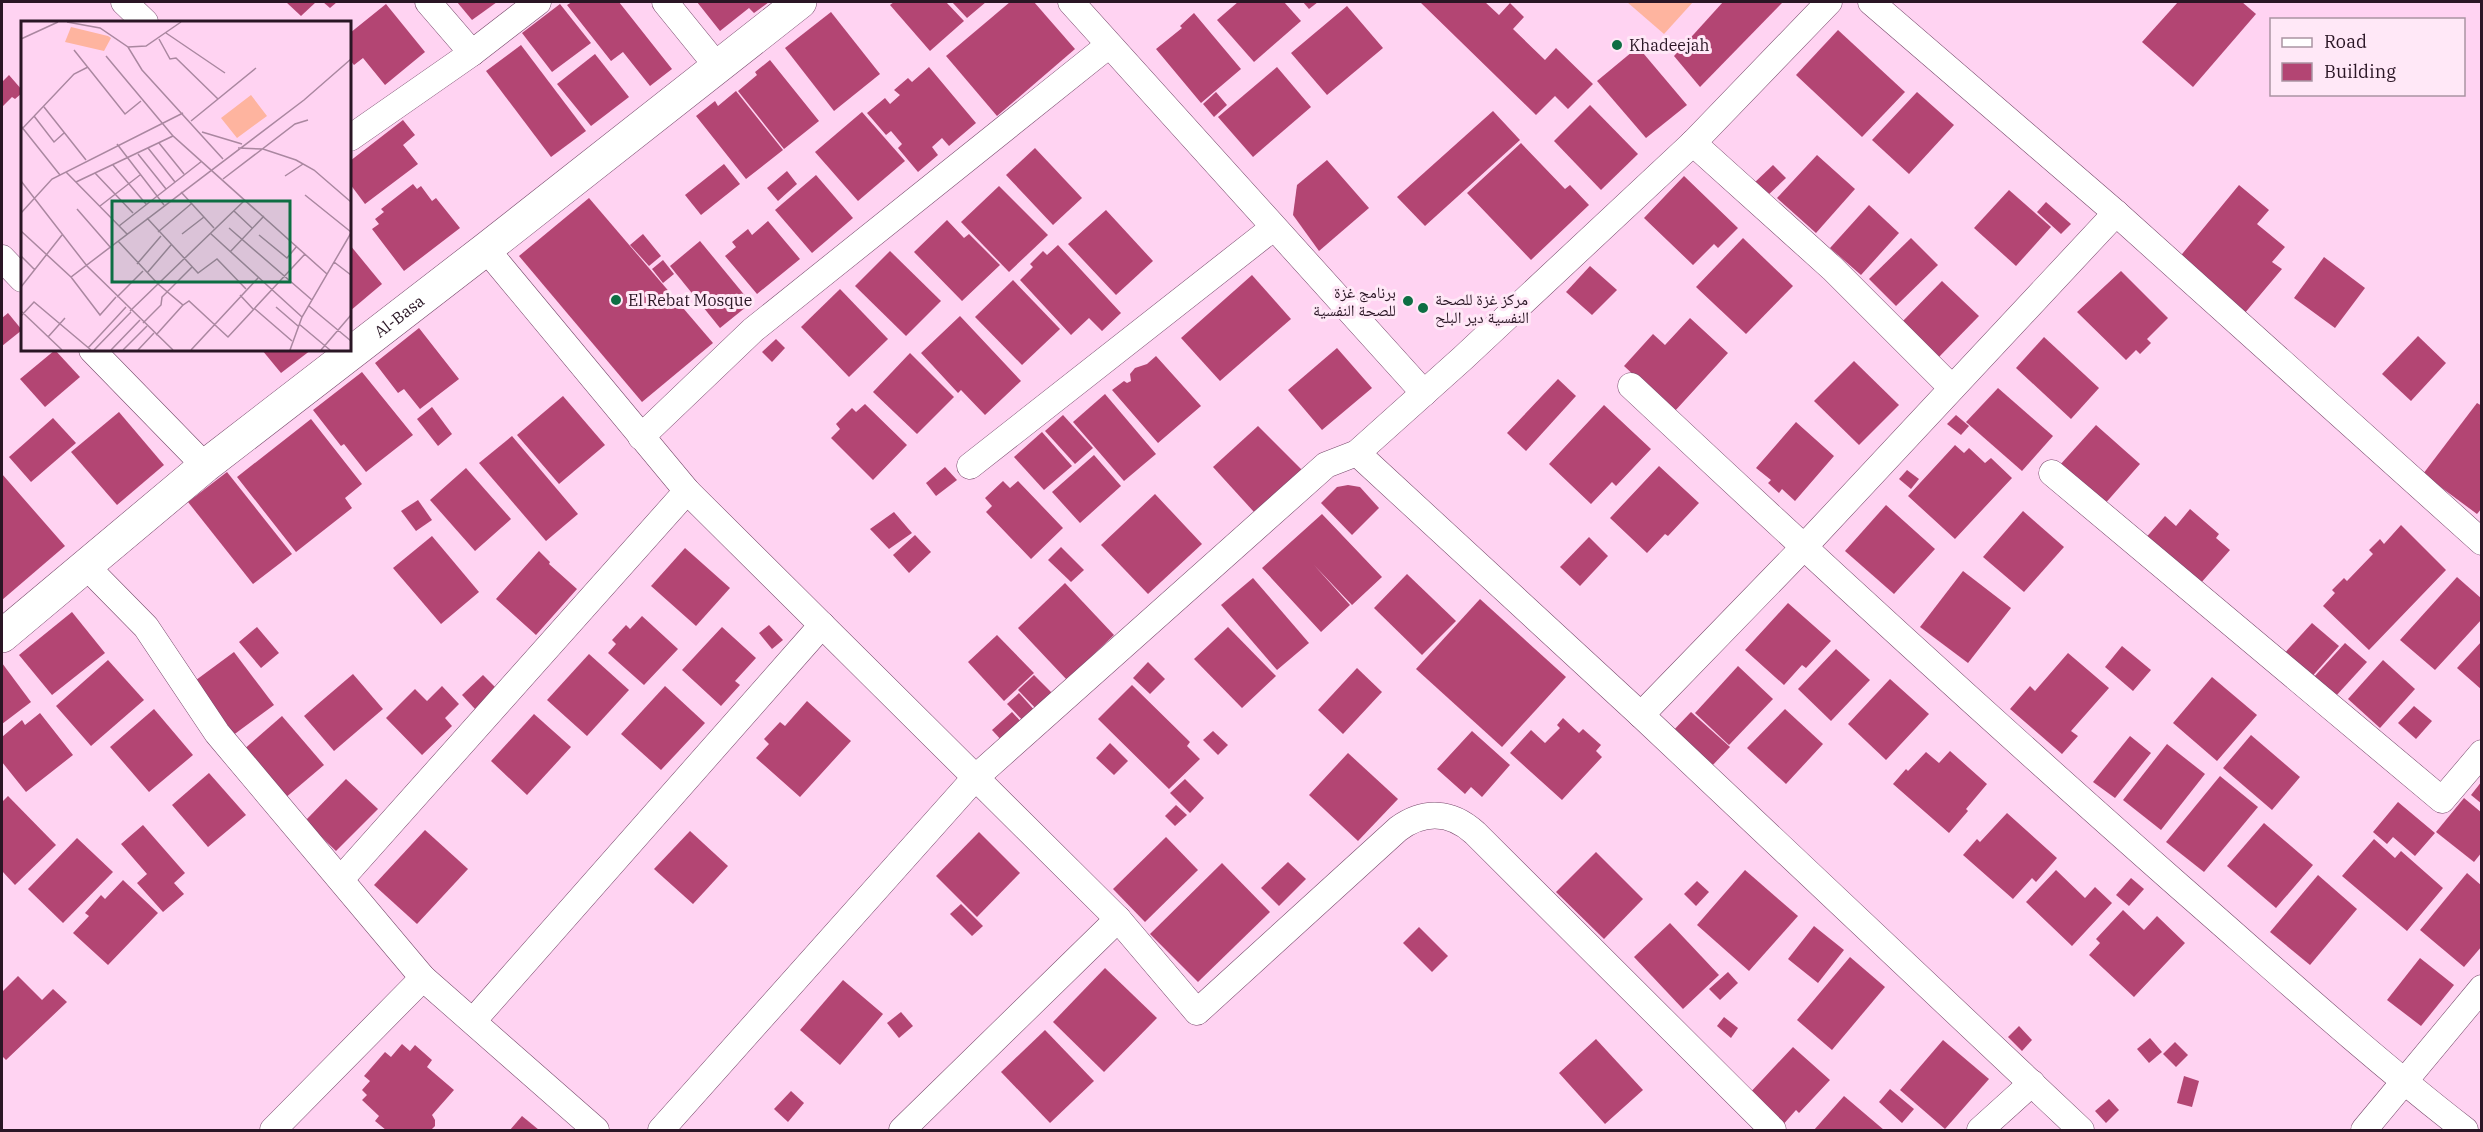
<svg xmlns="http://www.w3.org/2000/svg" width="2483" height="1132" viewBox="0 0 2483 1132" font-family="'IBM Plex Serif','Noto Naskh Arabic',serif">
<rect width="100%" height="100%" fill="#ffd3f2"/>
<path fill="#feb49f" d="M1627,2H1693L1664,34Z"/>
<g fill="#b34573">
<path d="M286,2H316L301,16Z"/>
<path d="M323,2H337L330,8Z"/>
<path d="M457,2H497L472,20Z"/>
<path d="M572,2H619L672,69L650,86L623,52L611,61L567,5Z"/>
<path d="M697,2H769L754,13L749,8L720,31Z"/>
<path d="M894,2H946L964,21L930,51L890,5Z"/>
<path d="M952,2H986L967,18Z"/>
<path d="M1010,2H1034L1075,49L997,116L946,56Z"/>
<path d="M1238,2H1284L1301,21L1254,62L1217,20Z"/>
<path d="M1303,2H1318L1309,9Z"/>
<path d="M1420,2H1485L1499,15L1510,3L1524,17L1513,29L1545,60L1556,48L1593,84L1568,109L1555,96L1536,115Z"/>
<path d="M1723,2H1783L1700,87L1674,56Z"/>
<path d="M2178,2H2242L2256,14L2193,87L2142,42Z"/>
<path d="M386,4L425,52L385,85L363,58L354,65L350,60V33Z"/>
<path d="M560,4L591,43L552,72L522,33Z"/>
<path d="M1347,6L1383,48L1327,95L1291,53Z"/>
<path d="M831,12L880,74L834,111L785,48Z"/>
<path d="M1194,13L1241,69L1201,103L1156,49L1182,28L1180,26Z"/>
<path d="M1838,30L1905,92L1862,137L1796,75Z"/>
<path d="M521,45L586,131L551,157L486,71Z"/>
<path d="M1638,47L1687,105L1646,138L1597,81Z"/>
<path d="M595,54L629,97L591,126L557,84Z"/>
<path d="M770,60L819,121L784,149L738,91L757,75L755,72Z"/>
<path d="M929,67L976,123L949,146L942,138L932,147L938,155L918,172L898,148L902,144L891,131L886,135L867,113L885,98L890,104L900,95L894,90L908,78L912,82Z"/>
<path d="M1277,67L1311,107L1253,157L1218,117Z"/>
<path d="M9,75L22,90V93L15,99L12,97L2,107V82Z"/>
<path d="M736,91L783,150L746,179L696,116L715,101L718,106Z"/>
<path d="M1216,92L1227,105L1214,117L1203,104Z"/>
<path d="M1917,92L1954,125L1909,174L1872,140Z"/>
<path d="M1590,105L1638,154L1601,190L1554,141Z"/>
<path d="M1493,111L1520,140L1425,226L1397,197Z"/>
<path d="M862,112L905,161L858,201L815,152Z"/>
<path d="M403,120L415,135L403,145L418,164L365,204L350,184V161Z"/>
<path d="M1521,143L1565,189L1570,185L1589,205L1531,260L1467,193Z"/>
<path d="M1035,148L1082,198L1053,225L1006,175Z"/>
<path d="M1817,155L1855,189L1816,233L1777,198Z"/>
<path d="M1327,160L1369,208L1319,251L1293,215L1297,185Z"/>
<path d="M724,164L740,184L701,215L685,195Z"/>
<path d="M1773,165L1786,178L1765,198L1752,185Z"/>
<path d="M787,171L797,184L778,201L767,188Z"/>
<path d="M816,175L853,218L812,253L775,210Z"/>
<path d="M1684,176L1738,228L1718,248L1714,244L1693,265L1644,218Z"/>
<path d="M413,184L417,189L421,186L432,201L436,198L460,228L404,271L372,229L379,224L375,219L384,212L381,209Z"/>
<path d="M2239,185L2269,210L2257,224L2285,247L2272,262L2282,269L2244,314L2178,259Z"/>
<path d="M999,186L1048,235L1009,272L961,222Z"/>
<path d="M2009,190L2051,227L2016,266L1974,228Z"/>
<path d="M589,198L713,343L642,402L519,256Z"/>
<path d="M2046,202L2071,224L2061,234L2037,212Z"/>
<path d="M1869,205L1899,233L1861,275L1830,248Z"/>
<path d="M1106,210L1153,261L1116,295L1068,244Z"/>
<path d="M947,220L964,238L969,234L1000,265L962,301L914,252Z"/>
<path d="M768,221L800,259L757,294L725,256L736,247L732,242L748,229L752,235Z"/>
<path d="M643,234L661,256L649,266L630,245Z"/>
<path d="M1743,238L1793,286L1746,334L1696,287Z"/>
<path d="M1911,238L1938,265L1896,306L1869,279Z"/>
<path d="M700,241L751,303L720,328L670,266Z"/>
<path d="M350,245L382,284L350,311Z"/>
<path d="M1058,245L1121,313L1102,331L1089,318L1071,335L1020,280L1033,267L1030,264L1043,251L1047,255Z"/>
<path d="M890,251L941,301L906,336L855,286Z"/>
<path d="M2324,257L2365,288L2335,328L2294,298Z"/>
<path d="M663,260L674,274L663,283L652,269Z"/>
<path d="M1590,266L1617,290L1592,315L1566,292Z"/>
<path d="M2121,271L2168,318L2147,339L2151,343L2140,354L2136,350L2126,360L2077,312Z"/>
<path d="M1252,275L1291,319L1220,381L1181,338Z"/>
<path d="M1013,280L1060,329L1022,365L975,317Z"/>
<path d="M1942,281L1979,316L1938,358L1901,323Z"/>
<path d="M840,289L888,339L849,377L801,327Z"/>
<path d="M8,313L22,330L2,346V318Z"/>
<path d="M960,316L1021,381L985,415L961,390L958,393L921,353Z"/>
<path d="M1690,318L1728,353L1674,412L1624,366L1653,334L1665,345Z"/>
<path d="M419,328L459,379L420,409L404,389L398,393L375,363Z"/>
<path d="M2418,336L2446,363L2411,401L2382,374Z"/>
<path d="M2044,337L2099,388L2071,419L2016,368Z"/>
<path d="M776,339L785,348L772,362L762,352Z"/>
<path d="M1337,348L1372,388L1322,430L1288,390Z"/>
<path d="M55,350L80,377L45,407L20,379Z"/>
<path d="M262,350H311L281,373Z"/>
<path d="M910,353L954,397L917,434L873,392Z"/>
<path d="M1156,356L1201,406L1158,443L1112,390L1124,381L1127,383L1131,381L1130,374L1135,368L1147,364Z"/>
<path d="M1854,361L1899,405L1859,445L1814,401Z"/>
<path d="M362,372L413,435L366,472L344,444L341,446L313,410Z"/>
<path d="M1558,379L1576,396L1526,451L1507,433Z"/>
<path d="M1998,388L2053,436L2022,471L1966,422Z"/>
<path d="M1105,394L1156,454L1124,481L1073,422Z"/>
<path d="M563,396L605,445L559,484L517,435Z"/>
<path d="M2477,403L2482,406V508L2477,514L2423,474Z"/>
<path d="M865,404L907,445L873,480L831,438L840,429L836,424L852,408L856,412Z"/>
<path d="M1604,405L1651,449L1616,486L1612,482L1591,504L1549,464Z"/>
<path d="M432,407L452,434L438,446L417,419Z"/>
<path d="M119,412L164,465L117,505L71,452Z"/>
<path d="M1063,415L1093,448L1075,464L1045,431Z"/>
<path d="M1956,415L1969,426L1961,435L1947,424Z"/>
<path d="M53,418L76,443L31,482L9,457Z"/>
<path d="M311,419L362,484L345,498L352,508L296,552L237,477Z"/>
<path d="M1796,422L1834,456L1795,501L1782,489L1779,493L1768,483L1771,480L1756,468Z"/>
<path d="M2096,425L2140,464L2103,506L2059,466Z"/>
<path d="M1258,426L1302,470L1254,512L1213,467Z"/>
<path d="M1042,432L1072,466L1044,490L1014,457Z"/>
<path d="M512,436L578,514L546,541L479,463Z"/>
<path d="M1955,445L1964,453L1969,448L1985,463L1991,458L2012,478L1955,539L1908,496Z"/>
<path d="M1094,455L1121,486L1080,523L1052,492Z"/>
<path d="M1659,466L1699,503L1668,536L1665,534L1647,553L1610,518Z"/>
<path d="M945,467L957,480L936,496L926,483Z"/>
<path d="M466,468L511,519L475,551L430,500Z"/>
<path d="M1907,470L1919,479L1911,489L1899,479Z"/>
<path d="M227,472L292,554L253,584L188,502Z"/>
<path d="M2,474L65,546L2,600Z"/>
<path d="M1003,481L1010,488L1018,481L1063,528L1031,559L986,512L992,506L985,498Z"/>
<path d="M1348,485L1360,487L1379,508L1352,535L1321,503L1337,487Z"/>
<path d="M1155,494L1202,544L1148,594L1101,545Z"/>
<path d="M418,500L432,520L416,531L401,511Z"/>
<path d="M1886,505L1935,549L1894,594L1845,551Z"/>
<path d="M2190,509L2219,534L2216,538L2230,550L2200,584L2143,541L2165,516L2176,526Z"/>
<path d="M2023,511L2064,547L2024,592L1983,557Z"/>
<path d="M894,512L912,533L889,549L870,529Z"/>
<path d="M1322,514L1382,577L1352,605L1314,565L1350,605L1321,632L1262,568Z"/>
<path d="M2401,525L2446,570L2369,650L2323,606L2335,593L2332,590L2344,578L2347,581L2373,554L2369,550L2380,539L2384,544Z"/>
<path d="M915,535L931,552L909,573L893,555Z"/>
<path d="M432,536L479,592L441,624L393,568Z"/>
<path d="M1589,537L1608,556L1580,586L1560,567Z"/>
<path d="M1061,547L1084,570L1071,582L1048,560Z"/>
<path d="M685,548L730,588L696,626L651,586Z"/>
<path d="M539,551L550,562L549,564L577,589L536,635L496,599Z"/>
<path d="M1963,571L2011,608L1968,663L1920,627Z"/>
<path d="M1407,574L1456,621L1422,655L1374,608Z"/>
<path d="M2457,577L2482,599V619L2435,670L2400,640Z"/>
<path d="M1253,578L1309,643L1277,670L1221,605Z"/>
<path d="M1065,583L1114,635L1067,680L1018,628Z"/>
<path d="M1480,599L1566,677L1502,747L1416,669Z"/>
<path d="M1788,603L1831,641L1806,668L1802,665L1784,685L1745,650Z"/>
<path d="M72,612L105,653L52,695L19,655Z"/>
<path d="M642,616L678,649L644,685L608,653L616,644L612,640L626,625L630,629Z"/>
<path d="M2312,623L2339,646L2309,680L2282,656Z"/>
<path d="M769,625L783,640L772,649L759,633Z"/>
<path d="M257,627L279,653L261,668L239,642Z"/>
<path d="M722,627L756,658L735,681L740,685L721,706L682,670Z"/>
<path d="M1228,627L1276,676L1242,708L1194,659Z"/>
<path d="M997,635L1034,673L1004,701L968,662Z"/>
<path d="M2482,641V690L2457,668Z"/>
<path d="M2345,643L2367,662L2335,697L2313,678Z"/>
<path d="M2122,646L2151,670L2133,691L2105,667Z"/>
<path d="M1836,649L1870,680L1831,721L1798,689Z"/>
<path d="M234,652L274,705L232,736L192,683Z"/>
<path d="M2068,653L2109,688L2071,731L2078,736L2062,754L2010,709L2030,686L2035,691Z"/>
<path d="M589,654L629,690L587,736L547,700Z"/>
<path d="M108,660L144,700L91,746L56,706Z"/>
<path d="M2383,660L2415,689L2380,728L2348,699Z"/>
<path d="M1148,662L1165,679L1150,694L1133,678Z"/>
<path d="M2,663L31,702L2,724Z"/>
<path d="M1738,666L1773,699L1729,745L1695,713Z"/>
<path d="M1357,668L1382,692L1343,734L1318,710Z"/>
<path d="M353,674L383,709L334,751L304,716Z"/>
<path d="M483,675L496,688L475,709L462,695Z"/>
<path d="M1034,675L1054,695L1038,711L1018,690Z"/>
<path d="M2212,677L2257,715L2217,761L2173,723Z"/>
<path d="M1890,679L1929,714L1886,760L1848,724Z"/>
<path d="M1132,685L1190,742L1187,746L1200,759L1169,789L1098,719Z"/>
<path d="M442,686L459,704L445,718L452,726L422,755L386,718L415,689L427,701Z"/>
<path d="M665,686L705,723L661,770L621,734Z"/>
<path d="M1019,693L1037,713L1026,724L1007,704Z"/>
<path d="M807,701L851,741L800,797L756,758L769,744L764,739L780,722L785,726Z"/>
<path d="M2414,706L2432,721L2416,739L2398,723Z"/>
<path d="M154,709L193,755L149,792L110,747Z"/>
<path d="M1785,709L1823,744L1786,784L1747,748Z"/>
<path d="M1012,712L1024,725L1004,743L992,730Z"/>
<path d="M1691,712L1730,747L1709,769L1670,734Z"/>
<path d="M40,713L73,755L26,792L2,762V737L22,720L25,725Z"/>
<path d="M534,714L571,747L527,795L491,761Z"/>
<path d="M282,716L324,765L284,799L242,751Z"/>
<path d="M1563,718L1579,733L1583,729L1601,745L1596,751L1602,757L1562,800L1510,753L1531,730L1545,743L1560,728L1557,725Z"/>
<path d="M1213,731L1228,745L1218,755L1203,740Z"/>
<path d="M1472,731L1510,765L1482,797L1471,787L1465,794L1437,769Z"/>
<path d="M2251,735L2300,777L2272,810L2223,768Z"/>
<path d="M2130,736L2151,753L2115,798L2093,782Z"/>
<path d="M1110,743L1128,761L1114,775L1096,758Z"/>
<path d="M2167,744L2205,774L2161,830L2123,800Z"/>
<path d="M1950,751L1987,784L1966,809L1968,811L1949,833L1893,784L1906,769L1908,771L1926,752L1939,763Z"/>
<path d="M1348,753L1398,799L1358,841L1309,795Z"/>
<path d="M209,773L246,815L208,847L172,805Z"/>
<path d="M2220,776L2258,807L2204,872L2166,842Z"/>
<path d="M346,779L378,809L336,851L305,821Z"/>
<path d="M1185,779L1204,798L1190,813L1170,793Z"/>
<path d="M2482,781V804L2471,795Z"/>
<path d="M8,796L56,845L15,885L2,871V802Z"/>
<path d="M2464,798L2482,813V852L2474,862L2436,832Z"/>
<path d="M2398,802L2435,833L2415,856L2393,837L2387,844L2373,832Z"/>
<path d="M1176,805L1187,815L1175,826L1165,816Z"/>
<path d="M2007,813L2057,858L2036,882L2032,878L2013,899L1963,855L1977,839L1980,842Z"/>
<path d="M2264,823L2313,865L2276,908L2227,866Z"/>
<path d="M143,825L185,873L174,883L184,894L163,912L137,883L147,874L121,844Z"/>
<path d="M425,830L468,869L417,924L374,885Z"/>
<path d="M690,831L728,866L693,904L654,869Z"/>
<path d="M979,832L1020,873L977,917L936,876Z"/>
<path d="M1166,837L1198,870L1145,922L1113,889Z"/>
<path d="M77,838L113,872L63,923L28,889Z"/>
<path d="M2374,839L2395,858L2401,851L2443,888L2407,931L2342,876Z"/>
<path d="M1596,852L1643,899L1604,939L1556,892Z"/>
<path d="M1288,862L1306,879L1279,906L1261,888Z"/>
<path d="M1222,863L1270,912L1198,982L1150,934Z"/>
<path d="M1745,870L1798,916L1749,971L1697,925Z"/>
<path d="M2056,870L2085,898L2095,887L2112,903L2072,946L2026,902Z"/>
<path d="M2467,873L2482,886V946L2464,967L2420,930Z"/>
<path d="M2318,875L2357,909L2310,965L2270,932Z"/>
<path d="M2131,878L2144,889L2129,906L2116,895Z"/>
<path d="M123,880L158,913L108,965L73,933L89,916L85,913L101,895L105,899Z"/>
<path d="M1697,881L1709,892L1696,906L1684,894Z"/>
<path d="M961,904L983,926L972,936L950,914Z"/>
<path d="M2123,910L2144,930L2157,916L2185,943L2134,997L2089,955L2100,943L2096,939Z"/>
<path d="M1670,923L1719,975L1683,1009L1634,957Z"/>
<path d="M1814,926L1844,950L1818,983L1788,959Z"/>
<path d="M1419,927L1448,956L1432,972L1403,943Z"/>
<path d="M1850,957L1885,987L1832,1050L1797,1020Z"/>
<path d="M2420,958L2454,985L2421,1026L2387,1000Z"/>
<path d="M1105,968L1157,1018L1104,1072L1053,1022Z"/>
<path d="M1728,972L1738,983L1720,1000L1709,989Z"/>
<path d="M18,976L42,1000L53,989L67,1002L6,1060L2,1056V992Z"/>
<path d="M843,980L883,1014L840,1065L800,1030Z"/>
<path d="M901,1012L913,1026L899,1038L887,1023Z"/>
<path d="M1724,1017L1738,1028L1731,1038L1717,1026Z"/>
<path d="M2019,1026L2032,1040L2022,1051L2008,1037Z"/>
<path d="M1045,1030L1094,1081L1050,1123L1001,1072Z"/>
<path d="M2150,1038L2162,1052L2149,1063L2137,1049Z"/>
<path d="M1596,1039L1643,1090L1605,1124L1559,1073Z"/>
<path d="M1943,1040L1989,1079L1945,1129L1900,1090Z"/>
<path d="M2175,1042L2188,1055L2176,1067L2163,1054Z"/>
<path d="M402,1044L410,1051L415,1045L432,1060L427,1067L454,1090L432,1115L435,1120V1126L431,1130H386L375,1121L379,1116L362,1100L367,1095L362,1090L370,1081L364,1076L385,1052L391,1057Z"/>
<path d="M1793,1047L1830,1080L1799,1113L1796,1110L1781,1127L1747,1096Z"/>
<path d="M2184,1076L2199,1081L2192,1107L2177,1103Z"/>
<path d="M1890,1089L1914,1109L1902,1123L1879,1102Z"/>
<path d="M791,1091L804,1103L788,1122L774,1109Z"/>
<path d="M1844,1096L1884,1130H1814Z"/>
<path d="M2109,1099L2119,1110L2106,1123L2095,1111Z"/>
<path d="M522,1116L539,1130H510Z"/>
</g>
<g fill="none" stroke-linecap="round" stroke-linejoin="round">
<defs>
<g id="street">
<path d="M124,2L145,22"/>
<path d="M428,2L472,53"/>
<path d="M665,2L717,66"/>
<path d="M1071,2L1424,393"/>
<path d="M1871,2L2116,213L2482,542"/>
<path d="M350,138L472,53L538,2"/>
<path d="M1693,143L1833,269L1952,388"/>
<path d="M486,249L687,491L1118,919L1197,1012L1398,829C1424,810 1451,811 1475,833L1773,1130"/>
<path d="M2,258L22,279"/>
<path d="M92,350L205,466"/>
<path d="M1631,386C1811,555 1993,722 2179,886C2273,968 2366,1053 2465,1130"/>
<path d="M641,437L753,330L1109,45"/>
<path d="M1357,453L1641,715L2081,1130"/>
<path d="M970,466L1273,228"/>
<path d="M2052,473L2442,800L2482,753"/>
<path d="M85,565L146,627L217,733L423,978L596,1130"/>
<path d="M1641,715L1803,548L2116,213"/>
<path d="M341,879L687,491"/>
<path d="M473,1021L822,625"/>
<path d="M273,1130L423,978"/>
<path d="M661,1130L975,778L1326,465L1357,453L1463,358L1693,143L1829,2"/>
<path d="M902,1130L1118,919"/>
<path d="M1980,1130L2032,1083"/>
<path d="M2364,1130L2482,988"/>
</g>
<g id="secondary">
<path id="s1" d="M2,636L205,466L486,249L800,2"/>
</g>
</defs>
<use href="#street" stroke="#77496b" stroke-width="27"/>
<use href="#secondary" stroke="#77496b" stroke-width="34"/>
<use href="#street" stroke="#fff" stroke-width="26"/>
<use href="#secondary" stroke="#fff" stroke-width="33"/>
</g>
<g fill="#0d6e43" stroke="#ffe8f7" stroke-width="2">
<circle cx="1617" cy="45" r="6"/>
<circle cx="616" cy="300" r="6"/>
<circle cx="1408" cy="301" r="6"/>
<circle cx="1423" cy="308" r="6"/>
</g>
<g text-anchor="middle" stroke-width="6" stroke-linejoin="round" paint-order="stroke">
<g font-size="16" fill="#2a1625" stroke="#ffe8f7" text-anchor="start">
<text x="1629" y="51">Khadeejah</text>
<text x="1396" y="298" text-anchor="end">برنامج غزة<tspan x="1396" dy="18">للصحة النفسية</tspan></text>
<text x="1435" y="305">مركز غزة للصحة<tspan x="1435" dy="18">النفسية دير البلح</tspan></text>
<text x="628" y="306">El Rebat Mosque</text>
</g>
<g font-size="16" fill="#2a1625" stroke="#ffe8f7">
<text dy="6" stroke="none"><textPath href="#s1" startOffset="510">Al-Basa</textPath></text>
</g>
</g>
<g transform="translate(21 21)">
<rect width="330" height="330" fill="#ffd3f2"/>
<path d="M50,6L87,15L90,17L83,30L44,21ZM230,74L246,95L216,117L200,97Z" fill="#feb49f"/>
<path fill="none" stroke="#aa87a0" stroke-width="1.5" d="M46,1L79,7L107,26L121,49L202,138M145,12L204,52M0,18L37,1M138,18L149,38L155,37L197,78M107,26L125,25L160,1M53,29L104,93L120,80M85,35L152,115M23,86L65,139M13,95L33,121L43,112M170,100L235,47M0,105L39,154M0,109L53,53L67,46M181,111L221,123M138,122L163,153M96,123L143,184M127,127L154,161M217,127L242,128L275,139L293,149L330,181M117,133L145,168M92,144L125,183M45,151L106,213M74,152L112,192M264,155L282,143M202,158L274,103L287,99M0,160L66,245L152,329M55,161L152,115L306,253M160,171L193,207M284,174L330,211M79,185L119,154M56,188L90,227M213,190L231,207M0,192L31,158L162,92M126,197L177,252L196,238L225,268M98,205L181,140M208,207L291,279M0,210L50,256L283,79L330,38M137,211L170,183M189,212L281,296M161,213L183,196M238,214L266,237L276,225M97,220L137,263L162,284L168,280L207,316L284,233M209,231L243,195M0,235L14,249M313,241L330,254M116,243L140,215M126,252L150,224M50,256L79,294L95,276M0,266L41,214M219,274L233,289M96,276L122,250M288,285L330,320M255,286L277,305M234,288L271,320M0,290L41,329M109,290L224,179M0,295L13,281L70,329M122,302L140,284L141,276L171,246M278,303L309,329M135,314L162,284M27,316L44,297M67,327L105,286M73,329L110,291M90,329L119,299M102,329L126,305M117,329L133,312M170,329L237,257M269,329L281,296L330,212M300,329L330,294"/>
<path fill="#0d6e43" fill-opacity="0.15" stroke="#0d6e43" stroke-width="3" d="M91,180H269V261H91Z"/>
<rect width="330" height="330" fill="none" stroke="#2a1625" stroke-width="3"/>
</g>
<rect width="2483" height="1132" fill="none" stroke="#2a1625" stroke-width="6"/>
<rect x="2270" y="18" width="195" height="78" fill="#ffe8f7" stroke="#aa94a3" stroke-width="1.5"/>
<rect x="2282" y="38" width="30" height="9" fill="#ffffff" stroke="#aa94a3" stroke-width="1.5"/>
<text x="2324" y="48" font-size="18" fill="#2a1625">Road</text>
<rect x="2282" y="63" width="30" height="18" fill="#b34573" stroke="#aa94a3" stroke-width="1.5"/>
<text x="2324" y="78" font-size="18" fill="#2a1625">Building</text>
</svg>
